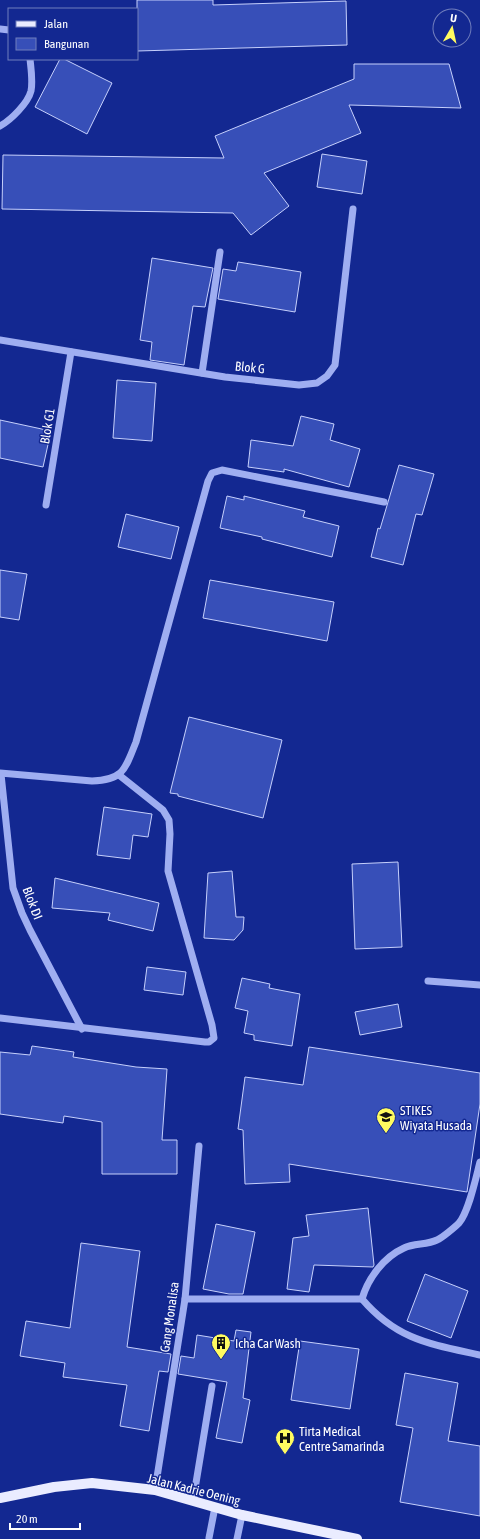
<svg xmlns="http://www.w3.org/2000/svg" width="480" height="1539" viewBox="0 0 480 1539" font-family="'Asap Condensed',sans-serif">
<rect width="100%" height="100%" fill="#132891"/>
<g fill="#374fb8" stroke="#c6d0fc">
<path d="M137,0H213V5L346,1L347,45L137,51Z"/>
<path d="M60,59H64L112,83L87,134L35,107Z"/>
<path d="M354,64H449L461,108L349,105L361,133L264,173L289,206L251,235L233,213L2,209L3,155L224,158L215,136L354,79Z"/>
<path d="M322,154L367,161L362,194L317,187Z"/>
<path d="M152,258L213,268L205,307L193,306L184,365L150,360L152,342L140,340Z"/>
<path d="M238,262L301,272L295,312L218,299L223,269L236,271Z"/>
<path d="M117,380L156,383L152,441L113,438Z"/>
<path d="M301,416L334,424L330,440L360,449L349,487L284,469V472L248,467L251,440L293,446Z"/>
<path d="M0,420L51,431L43,467L0,458Z"/>
<path d="M399,465L434,474L422,515L416,514L403,565L371,557L378,528L380,529Z"/>
<path d="M227,496L244,500V496L305,511L303,517L339,526L332,557L262,539V537L220,528Z"/>
<path d="M126,514L179,527L171,559L118,547Z"/>
<path d="M0,570L27,574L19,620L0,617Z"/>
<path d="M210,580L334,602L327,641L203,618Z"/>
<path d="M189,717L282,740L263,818L178,796V794L170,793Z"/>
<path d="M104,807L152,814L148,837L133,835L130,859L97,855Z"/>
<path d="M398,862L402,947L355,949L352,864Z"/>
<path d="M232,871L236,917H244L243,930L234,940L204,938L208,873Z"/>
<path d="M55,878L159,903L153,931L108,920L110,913L52,908Z"/>
<path d="M147,967L186,972L183,995L144,990Z"/>
<path d="M242,978L270,984L269,988L300,994L292,1046L254,1040V1035L244,1033L248,1011L235,1008Z"/>
<path d="M398,1004L402,1027L360,1035L355,1012Z"/>
<path d="M32,1046L74,1052L73,1057L136,1067L167,1069L162,1140H177V1174H102V1122L64,1116L63,1123L0,1114V1052L30,1055Z"/>
<path d="M309,1047L480,1073V1104L467,1192L289,1164L290,1182L245,1184L243,1130L238,1129L245,1077L303,1085Z"/>
<path d="M368,1208L374,1265L373,1267L314,1265L309,1292L287,1289L293,1238L309,1236L306,1215Z"/>
<path d="M216,1224L255,1232L243,1294H229L203,1289Z"/>
<path d="M81,1243L140,1251L127,1347L171,1354L168,1372L159,1371L149,1431L120,1426L127,1385L63,1377L65,1363L20,1356L26,1321L70,1328Z"/>
<path d="M425,1274L468,1291L451,1338L407,1321Z"/>
<path d="M236,1330L251,1332L243,1398L250,1400L242,1443L216,1438L227,1382L178,1374L181,1356L194,1358L197,1335L234,1341Z"/>
<path d="M300,1341L359,1349L350,1409L291,1400Z"/>
<path d="M405,1373L458,1383L448,1441L480,1446V1516L400,1502L413,1428L396,1425Z"/>
</g>
<g fill="none" stroke-linecap="round" stroke-linejoin="round">
<g stroke="#9faef1" stroke-width="7">
<path d="M0,29L9,30"/>
<path d="M0,126C11,120 28,103 31,91C33,81 31,69 30,59"/>
<path d="M0,340L225,377L299,385L317,383L327,376L335,365L353,209"/>
<path d="M202,373L220,252"/>
<path d="M46,505L71,352"/>
<path d="M0,773L92,781C124,780 125,769 136,742L208,481L212,473L222,470L384,502"/>
<path d="M1,774L13,888L22,913L30,930L82,1029"/>
<path d="M428,981L480,985"/>
<path d="M0,1018L205,1042H209L214,1038L212,1025L168,871L170,834L169,820L163,810L119,775"/>
<path d="M185,1299H362"/>
<path d="M362,1299C368,1278 384,1257 404,1248C414,1243 427,1245 437,1240C442,1238 455,1227 459,1223C469,1211 476,1177 480,1162"/>
<path d="M362,1299C397,1340 430,1344 480,1355"/>
<path d="M155,1490L185,1299L199,1146"/>
<path d="M193,1501L212,1386"/>
<path d="M209,1538L215,1507"/>
<path d="M237,1539L242,1515"/>
</g>
<path stroke="#eaecff" stroke-width="10" d="M0,1498L54,1487L92,1483L155,1490L242,1515L357,1539"/>
</g>
<defs>
<symbol id="university-pin" viewBox="-11 -11 22 30"><path d="M0 17L-7.5 6A9.5 9.5 0 1 1 7.5 6Z" fill="#fffb60" stroke="#132891"/><path d="M0-5L7-2L0 1L-7-2ZM-4 1L0 2.5L4 1V4Q0 6-4 4Z" fill="#111"/></symbol>
<symbol id="building-pin" viewBox="-11 -11 22 30"><path d="M0 17L-7.5 6A9.5 9.5 0 1 1 7.5 6Z" fill="#fffb60" stroke="#132891"/><path d="M-4-6H4V6H1V3H-1V6H-4ZM-2.5-4.3h1.7v1.8h-1.7ZM.8-4.3h1.7v1.8H.8ZM-2.5-1h1.7V.8h-1.7ZM.8-1h1.7V.8H.8Z" fill="#111"/></symbol>
<symbol id="hospital-pin" viewBox="-11 -11 22 30"><path d="M0 17L-7.5 6A9.5 9.5 0 1 1 7.5 6Z" fill="#fffb60" stroke="#132891"/><path d="M-5-5h3v3.5h4V-5h3V5h-3V1.5h-4V5h-3Z" fill="#111"/></symbol>
</defs>
<g fill-rule="evenodd">
<use href="#university-pin" x="375" y="1106" width="22" height="30"/>
<use href="#building-pin" x="210" y="1332" width="22" height="30"/>
<use href="#hospital-pin" x="274" y="1427" width="22" height="30"/>
</g>
<g text-anchor="middle" stroke-width="3" stroke-linejoin="round" paint-order="stroke">
<g font-size="13" fill="#fff" stroke="#132891">
<text transform="translate(250 367) rotate(6)" y="5">Blok G</text>
<text transform="translate(47 426) rotate(-81)" y="5">Blok G1</text>
<text transform="translate(33 903) rotate(69)" y="5">Blok DI</text>
<text transform="translate(169 1317) rotate(-82)" y="5">Gang Monalisa</text>
<text transform="translate(194 1489) rotate(14)" y="5">Jalan Kadrie Oening</text>
</g>
<g font-size="13" fill="#fff" stroke="#132891" text-anchor="start">
<text x="400" y="1115">STIKES<tspan x="400" dy="15">Wiyata Husada</tspan></text>
<text x="235" y="1348">Icha Car Wash</text>
<text x="299" y="1436">Tirta Medical<tspan x="299" dy="15">Centre Samarinda</tspan></text>
</g>
</g>
<rect x="8" y="8" width="130" height="52" fill="#132891" stroke="#717ebd"/>
<rect x="16" y="21" width="20" height="6" fill="#eaecff" stroke="#717ebd"/>
<text x="44" y="28" font-size="12" fill="#ffffff">Jalan</text>
<rect x="16" y="38" width="20" height="12" fill="#374fb8" stroke="#717ebd"/>
<text x="44" y="48" font-size="12" fill="#ffffff">Bangunan</text>
<g transform="translate(452 28) rotate(9)"><circle r="19" fill="#132891" stroke="#717ebd"/>
<path d="M0-3L7 15L0 10L-7 15Z" fill="#fffb60"/>
<text y="-6" font-size="11" font-weight="bold" text-anchor="middle" fill="#ffffff">U</text>
</g>
<path d="M10 1523v6h70v-6" fill="none" stroke="#ffffff" stroke-width="2"/>
<text x="16" y="1523" font-size="12" fill="#ffffff" stroke="#132891" stroke-width="3" paint-order="stroke">20 m</text>
</svg>
